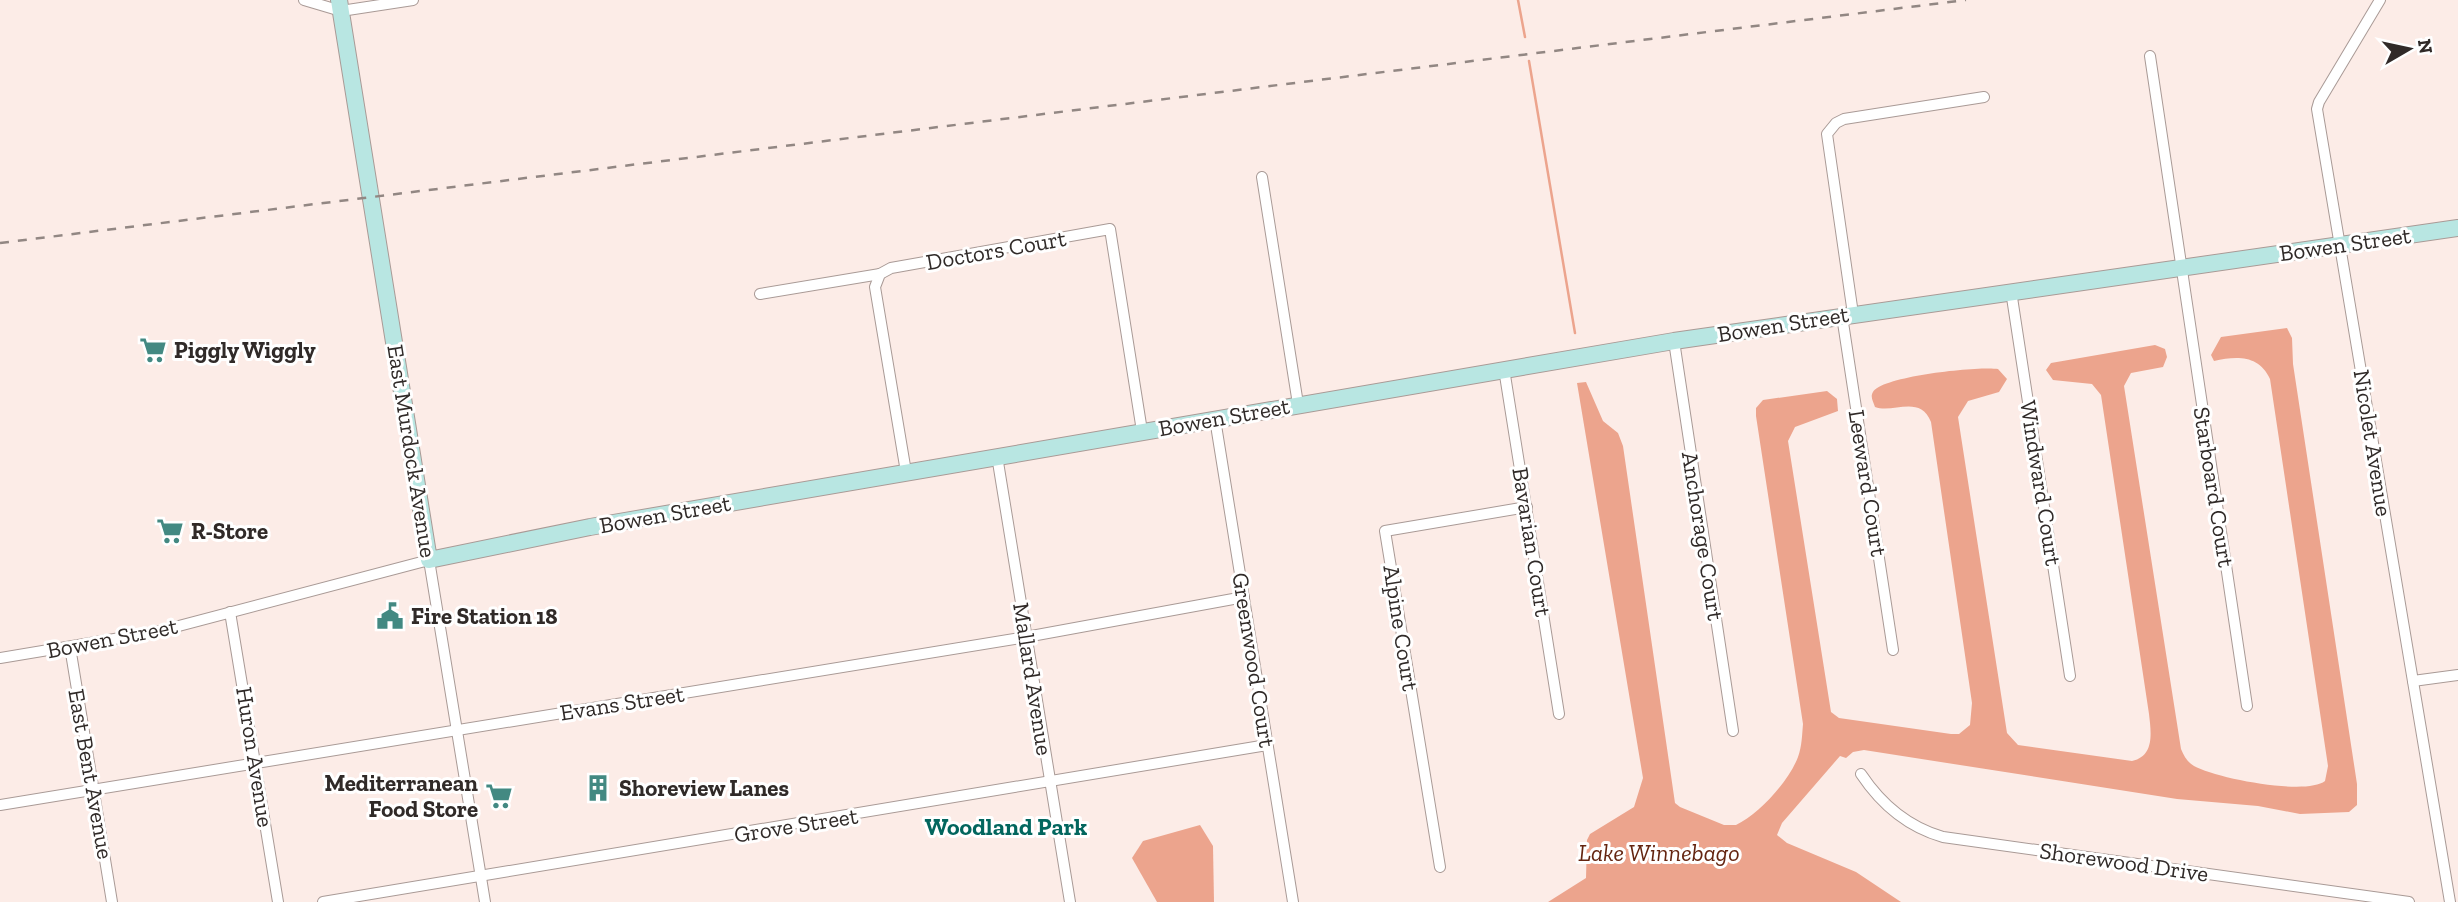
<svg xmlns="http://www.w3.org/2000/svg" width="2458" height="902" viewBox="0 0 2458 902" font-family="'Zilla Slab',serif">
<rect width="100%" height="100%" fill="#fcece7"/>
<g fill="#eca48d">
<path d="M2287,328L2292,338L2293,364L2357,784V805L2349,812L2300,814L2258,806L2177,799L1864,750L1853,752L1846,758L1840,756L1782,823L1777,835L1787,843L1856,872L1901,902H1548L1586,878L1587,840L1590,834L1634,807L1643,778L1577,383L1586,382L1603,421L1618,433L1623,446L1675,803L1680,807L1724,825H1736C1759,814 1789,781 1798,757C1802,746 1802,735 1803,724L1756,416V408L1763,400L1827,391L1837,399L1838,411L1795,427L1788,441L1831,712L1839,718L1951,734H1959L1970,725L1972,703L1931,422C1920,394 1893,414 1875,407C1873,401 1870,397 1873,392C1882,376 1979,366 1998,369L2007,379L1999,392L1968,401L1958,417L2007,733L2018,745L2132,761C2155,756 2151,732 2149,714L2101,395L2092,384L2053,380L2046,370L2051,363L2155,345L2165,349L2167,357L2163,367L2131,373L2124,386L2181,749C2184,756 2187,762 2194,766C2215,778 2306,796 2325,781L2328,766L2270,379C2259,355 2237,356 2214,361L2211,355L2221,337Z"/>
<path d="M1200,825L1213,846L1214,902H1157L1132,858L1143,841Z"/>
</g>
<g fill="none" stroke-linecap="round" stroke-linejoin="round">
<g stroke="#eca48d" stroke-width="2.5">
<path d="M1518,0L1525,37"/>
<path d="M1529,61L1575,333"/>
</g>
<defs>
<g id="street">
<path d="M304,0L341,11L413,0"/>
<path d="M2380,0L2319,102L2317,109L2450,902"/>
<path d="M2150,56L2247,706"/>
<path d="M1262,177L1298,404"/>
<path d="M2011,291L2070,676"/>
<path d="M760,294L880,274"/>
<path d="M1853,314L1827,134L1836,123L1844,119L1984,97"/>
<path d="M1842,316L1893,650"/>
<path d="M1674,341L1733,731"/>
<path d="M1504,369L1559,714"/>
<path d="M1215,419L1293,902"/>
<path d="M997,456L1070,902"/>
<path d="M906,472L875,287L880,274L891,268L1110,229L1142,431"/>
<path d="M230,612L278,902"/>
<path d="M70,647L112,902"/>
<path d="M0,658L156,632L429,560L485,902"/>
<path d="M2413,681L2458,675"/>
<path d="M1861,774C1881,804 1908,827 1943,837L2409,902"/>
<path d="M0,805L1026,637L1244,597"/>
<path d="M1440,867L1385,531L1527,507"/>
<path d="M323,902L1267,745"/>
</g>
<path id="secondary" d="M339,0L429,560L590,527L1674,341L2458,228"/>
</defs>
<use href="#street" stroke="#a99a96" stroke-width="12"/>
<use href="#secondary" stroke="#a99a96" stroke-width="18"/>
<use href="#street" stroke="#fff" stroke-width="10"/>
<use href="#secondary" stroke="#b8e6e2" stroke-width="16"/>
<path stroke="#928783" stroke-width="2.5" stroke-dasharray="9 9" stroke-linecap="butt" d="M0,243L1966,0"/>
</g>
<defs>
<symbol id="supermarket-bare" viewBox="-9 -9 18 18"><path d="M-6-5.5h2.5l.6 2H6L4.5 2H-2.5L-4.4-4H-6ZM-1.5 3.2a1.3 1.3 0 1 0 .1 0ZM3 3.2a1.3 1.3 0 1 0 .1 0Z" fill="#438982" stroke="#fff" stroke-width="2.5" paint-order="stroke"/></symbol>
<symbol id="civic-bare" viewBox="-9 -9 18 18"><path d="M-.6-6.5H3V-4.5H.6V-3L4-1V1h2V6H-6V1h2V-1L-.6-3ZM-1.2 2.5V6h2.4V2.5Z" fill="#438982" stroke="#fff" stroke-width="2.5" paint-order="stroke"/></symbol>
<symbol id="building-bare" viewBox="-9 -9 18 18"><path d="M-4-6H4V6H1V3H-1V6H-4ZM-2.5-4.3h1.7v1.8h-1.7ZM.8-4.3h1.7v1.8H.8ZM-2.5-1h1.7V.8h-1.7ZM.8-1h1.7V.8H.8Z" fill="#438982" stroke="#fff" stroke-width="2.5" paint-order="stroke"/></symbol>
</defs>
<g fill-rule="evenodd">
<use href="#supermarket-bare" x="134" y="331" width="38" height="38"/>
<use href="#supermarket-bare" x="151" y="512" width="38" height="38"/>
<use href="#civic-bare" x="371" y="597" width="38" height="38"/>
<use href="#building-bare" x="579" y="769" width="38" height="38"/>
<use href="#supermarket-bare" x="480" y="777" width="38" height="38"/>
</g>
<g text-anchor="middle" stroke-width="6" stroke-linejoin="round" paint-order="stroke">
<g font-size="23" fill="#302a28" stroke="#fff">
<text transform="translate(2345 244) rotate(-8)" y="8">Bowen Street</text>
<text transform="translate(996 250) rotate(-10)" y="8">Doctors Court</text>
<text transform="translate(1783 324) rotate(-9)" y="8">Bowen Street</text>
<text transform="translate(1224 417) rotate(-10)" y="8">Bowen Street</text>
<text transform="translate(2373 443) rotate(81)" y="8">Nicolet Avenue</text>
<text transform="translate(412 451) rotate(81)" y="8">East Murdock Avenue</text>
<text transform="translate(1868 483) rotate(81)" y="8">Leeward Court</text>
<text transform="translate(2041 483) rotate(81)" y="8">Windward Court</text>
<text transform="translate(2214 487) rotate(81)" y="8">Starboard Court</text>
<text transform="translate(665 514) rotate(-10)" y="8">Bowen Street</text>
<text transform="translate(1703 536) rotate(81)" y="8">Anchorage Court</text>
<text transform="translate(1532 542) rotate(81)" y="8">Bavarian Court</text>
<text transform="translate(1401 628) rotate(81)" y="8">Alpine Court</text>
<text transform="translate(112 638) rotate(-11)" y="8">Bowen Street</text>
<text transform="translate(1254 660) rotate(81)" y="8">Greenwood Court</text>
<text transform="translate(1033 679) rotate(81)" y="8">Mallard Avenue</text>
<text transform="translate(622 703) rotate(-9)" y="8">Evans Street</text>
<text transform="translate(255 757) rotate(81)" y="8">Huron Avenue</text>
<text transform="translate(91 774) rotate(80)" y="8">East Bent Avenue</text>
<text transform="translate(796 825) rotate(-9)" y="8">Grove Street</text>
<text transform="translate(2124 862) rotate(8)" y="8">Shorewood Drive</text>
</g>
<g font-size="23" font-weight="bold" fill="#302a28" stroke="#fff" text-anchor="start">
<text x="174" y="358">Piggly Wiggly</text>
<text x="191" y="539">R-Store</text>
<text x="411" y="624">Fire Station 18</text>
<text x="478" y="791" text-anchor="end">Mediterranean<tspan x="478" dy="26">Food Store</tspan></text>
<text x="619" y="796">Shoreview Lanes</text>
</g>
<g font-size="24" font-weight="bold" fill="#02665e" stroke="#fff">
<text x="1006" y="835">Woodland Park</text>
</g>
<g font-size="24" font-style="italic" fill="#642510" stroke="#fff">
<text x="1659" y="861">Lake Winnebago</text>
</g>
</g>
<g transform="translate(2409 49) rotate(81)" stroke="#ffffff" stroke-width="5" paint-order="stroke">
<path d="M0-5L12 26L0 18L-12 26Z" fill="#302a28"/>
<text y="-10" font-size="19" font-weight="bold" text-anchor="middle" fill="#302a28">N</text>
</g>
</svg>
